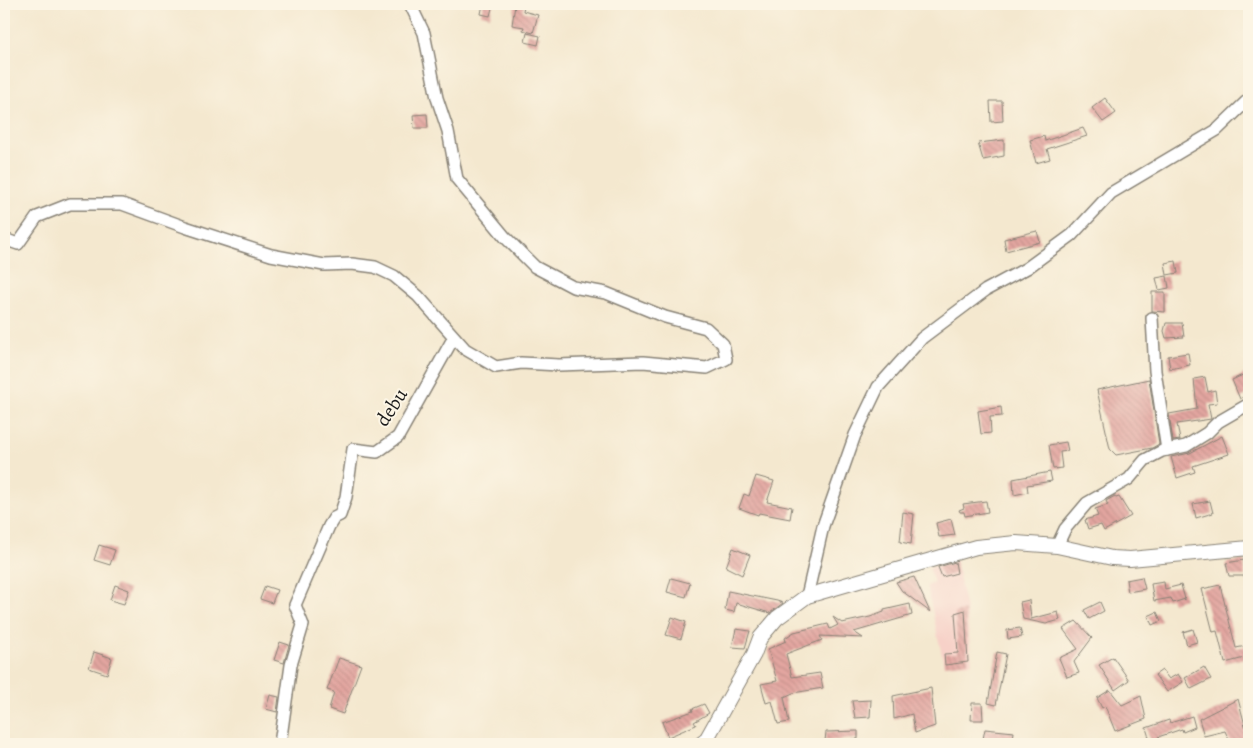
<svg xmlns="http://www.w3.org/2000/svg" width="1253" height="748" viewBox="0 0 1253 748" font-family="Alegreya,serif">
<defs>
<pattern id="building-back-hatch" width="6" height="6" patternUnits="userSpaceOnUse" patternTransform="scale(1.25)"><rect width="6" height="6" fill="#e3a6a0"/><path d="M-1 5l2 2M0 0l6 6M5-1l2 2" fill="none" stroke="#c28e89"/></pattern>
</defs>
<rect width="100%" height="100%" fill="#fcf5e5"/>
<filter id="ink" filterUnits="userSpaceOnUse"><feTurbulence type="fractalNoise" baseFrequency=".02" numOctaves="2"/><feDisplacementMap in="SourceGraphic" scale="10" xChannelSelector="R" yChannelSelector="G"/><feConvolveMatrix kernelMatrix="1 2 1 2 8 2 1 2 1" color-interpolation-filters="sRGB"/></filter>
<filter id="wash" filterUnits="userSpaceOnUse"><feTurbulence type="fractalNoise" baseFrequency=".0096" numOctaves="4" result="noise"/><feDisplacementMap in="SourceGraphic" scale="20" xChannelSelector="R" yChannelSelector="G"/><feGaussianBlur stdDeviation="1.12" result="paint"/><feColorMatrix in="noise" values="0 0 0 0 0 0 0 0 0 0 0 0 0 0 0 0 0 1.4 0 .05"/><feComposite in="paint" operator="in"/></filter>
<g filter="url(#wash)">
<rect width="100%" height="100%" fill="#f4e8cf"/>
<path fill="#f7d1c8" d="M956,561L966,610L972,663L944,665L927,586L934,583L929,568Z"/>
<g id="blocks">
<g fill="url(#building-back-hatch)">
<path d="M483,4H493L490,16L481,14Z"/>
<path d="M515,5L524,6L523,11L538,15L533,33L523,30L524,27L512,25Z"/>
<path d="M527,33L540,36L538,45L525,42Z"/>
<path d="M1105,98L1116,113L1103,122L1092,108Z"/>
<path d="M990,101H1002L1003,121L991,122Z"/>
<path d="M427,114L428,128H414L413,115Z"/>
<path d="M1083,128L1087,136L1047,149L1050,159L1036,163L1030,140L1044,136L1045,141Z"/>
<path d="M1004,140V156L983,160L978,143Z"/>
<path d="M1037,231L1040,242L1006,251L1004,239Z"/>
<path d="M1176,261L1178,273L1167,275L1165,263Z"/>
<path d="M1167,276L1169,288L1159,290L1156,278Z"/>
<path d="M1152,292H1165V312L1152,311Z"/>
<path d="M1166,323H1182L1184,337L1166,338L1164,331Z"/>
<path d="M1188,353L1190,365L1170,369L1168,356Z"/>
<path d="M1249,372V393L1240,399L1232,380Z"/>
<path d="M1205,377L1208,392L1215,390L1217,403L1208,404L1211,419L1177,424L1180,440L1173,441L1169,414L1197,409L1194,379Z"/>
<path d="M1149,379L1159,444L1152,448L1116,455L1110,449L1097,390Z"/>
<path d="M1001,407L1002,416L990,417L991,433L981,434L978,411Z"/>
<path d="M1222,436L1229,454L1193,466L1195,472L1177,478L1171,457L1190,453Z"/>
<path d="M1066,442L1068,451L1060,452L1062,468L1053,469L1049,445Z"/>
<path d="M1050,472L1052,481L1027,485L1028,492L1014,495L1013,479Z"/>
<path d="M756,476L774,481L767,502L792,507L790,519L759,513L758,515L739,508L744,494L749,496Z"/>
<path d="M1115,496L1116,498L1119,497L1131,516L1104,531L1101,525L1088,529L1085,520L1098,516L1095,509L1108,505L1106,501Z"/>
<path d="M986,501L988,512L965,516L964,512H960L959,510L964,508L963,504Z"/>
<path d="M1210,501L1213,513L1196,518L1193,504Z"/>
<path d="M903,512L914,514L911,544L900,542Z"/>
<path d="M951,519L955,535L939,537L936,523Z"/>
<path d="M99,545L115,550L110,565L94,560Z"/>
<path d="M733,548L750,555L742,575L726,567Z"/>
<path d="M1244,560L1245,576H1229L1226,563Z"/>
<path d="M955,562L957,573L942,577L938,567Z"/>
<path d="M914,577L930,612L902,591L896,582Z"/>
<path d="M1142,577L1145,589L1128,592L1126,580Z"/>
<path d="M671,578L690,583L686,597L667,592Z"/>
<path d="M1164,582L1165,589L1181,585L1185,599L1173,603L1171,598L1154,601L1151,584Z"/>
<path d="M115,585L129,590L124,604L110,600Z"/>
<path d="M1220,585L1236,648L1246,646L1248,657L1225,663L1217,631L1213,632L1202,589Z"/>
<path d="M265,586L277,590L272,603L260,599Z"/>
<path d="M728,591L777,601L783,603L770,613L736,603L734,612L725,610Z"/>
<path d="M1029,600L1031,619L1058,612L1060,620L1046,624L1023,619L1020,602Z"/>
<path d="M1100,602L1104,611L1089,619L1084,610Z"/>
<path d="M910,604L912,615L854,632L863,638L820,636L822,640L786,654L792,677L820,673L823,688L793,693L784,697L789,722L778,724L772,701L766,703L761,684L777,681L768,649L786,641L785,638L794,632L828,624L830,629L838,625L833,617L842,623L870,617L884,612V610Z"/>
<path d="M965,610L968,662L945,665L944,654L958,653L955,613Z"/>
<path d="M1157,612L1161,621L1152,625L1148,616Z"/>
<path d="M672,617L686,622L681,639L666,635Z"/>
<path d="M1076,621L1092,638L1074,662L1079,673L1067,677L1059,658L1078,649L1063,629Z"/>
<path d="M1020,628L1022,637L1008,639L1007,630Z"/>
<path d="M736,629L750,631L745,648L732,647Z"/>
<path d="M1193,629L1197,642L1187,645L1183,632Z"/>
<path d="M280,642L289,645L284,663L274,660Z"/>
<path d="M94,652L112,658L107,674L89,668Z"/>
<path d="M997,652L1006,654L996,705L988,703Z"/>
<path d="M1113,657L1129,680L1115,690L1099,665Z"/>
<path d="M339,658L361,665L343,714L329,709L334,692L327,690Z"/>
<path d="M1204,667L1211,679L1191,689L1185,678Z"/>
<path d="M1162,670L1169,679L1178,674L1183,682L1167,692L1155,675Z"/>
<path d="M931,688L935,726L915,733L912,714L894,719L893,696Z"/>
<path d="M1110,690L1122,705L1141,696L1146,719L1115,731L1105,706L1102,708L1097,698Z"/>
<path d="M270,695L279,697L277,712L266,709Z"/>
<path d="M1238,699L1246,729L1249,728V738L1230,742L1225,731L1204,736L1199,719Z"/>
<path d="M871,700L870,717L855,718L852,701Z"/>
<path d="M972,703H982L983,720H971Z"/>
<path d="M704,704L709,713L694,722L696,725L668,737L662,722L693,711L692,709Z"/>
<path d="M1192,716L1195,727L1183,732L1182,729L1158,737L1159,741L1151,744L1146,728L1169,720L1170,723Z"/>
<path d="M985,729L1014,732L1012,744H982Z"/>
<path d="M858,731V739L825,741L826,732Z"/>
</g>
</g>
</g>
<g filter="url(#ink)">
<use href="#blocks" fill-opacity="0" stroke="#888276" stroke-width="1"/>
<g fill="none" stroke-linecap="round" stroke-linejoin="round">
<defs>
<g id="minor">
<path d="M4,239L18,244L37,217L70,204H122L185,227L271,255L324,265L352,264L375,267L394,276L418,296L465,349L496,367L521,363L559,365L643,362L707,368L726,359L723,344L706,328L665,317L606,293L573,287L535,267L505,237L457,179L448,131L437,98L424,33L410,4"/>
<path d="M1152,318L1155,371L1167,450"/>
<path d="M1057,546L1065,529L1087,503L1129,479L1145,460L1162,451L1186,446L1207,433L1218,422L1249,404"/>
<path d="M807,596L823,526L855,435L878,387L922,338L986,290L1027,268L1072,235L1111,193L1217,130L1249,99"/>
<path d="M280,744L291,665L303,625L295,605L329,526L334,518L340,515L346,497L353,449L377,452L398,437L454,337"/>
</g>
<path id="tertiary" d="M701,744L706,740L754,654L760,638L777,618L807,596L976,547L1016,543L1057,546L1112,558L1130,559L1249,548"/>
</defs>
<use href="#minor" stroke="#888276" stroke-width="14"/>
<use href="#tertiary" stroke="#888276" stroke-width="16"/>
<use href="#minor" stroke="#fff" stroke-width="11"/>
<use href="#tertiary" stroke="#fff" stroke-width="14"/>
</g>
</g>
<g text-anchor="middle" stroke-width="4" stroke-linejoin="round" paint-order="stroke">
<g font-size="20" fill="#1c1c1c" stroke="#fcf5e5">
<text transform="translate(391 407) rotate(-57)" y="7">debu</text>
</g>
</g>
<rect width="1253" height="748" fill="none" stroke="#fcf5e5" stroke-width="20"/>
</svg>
